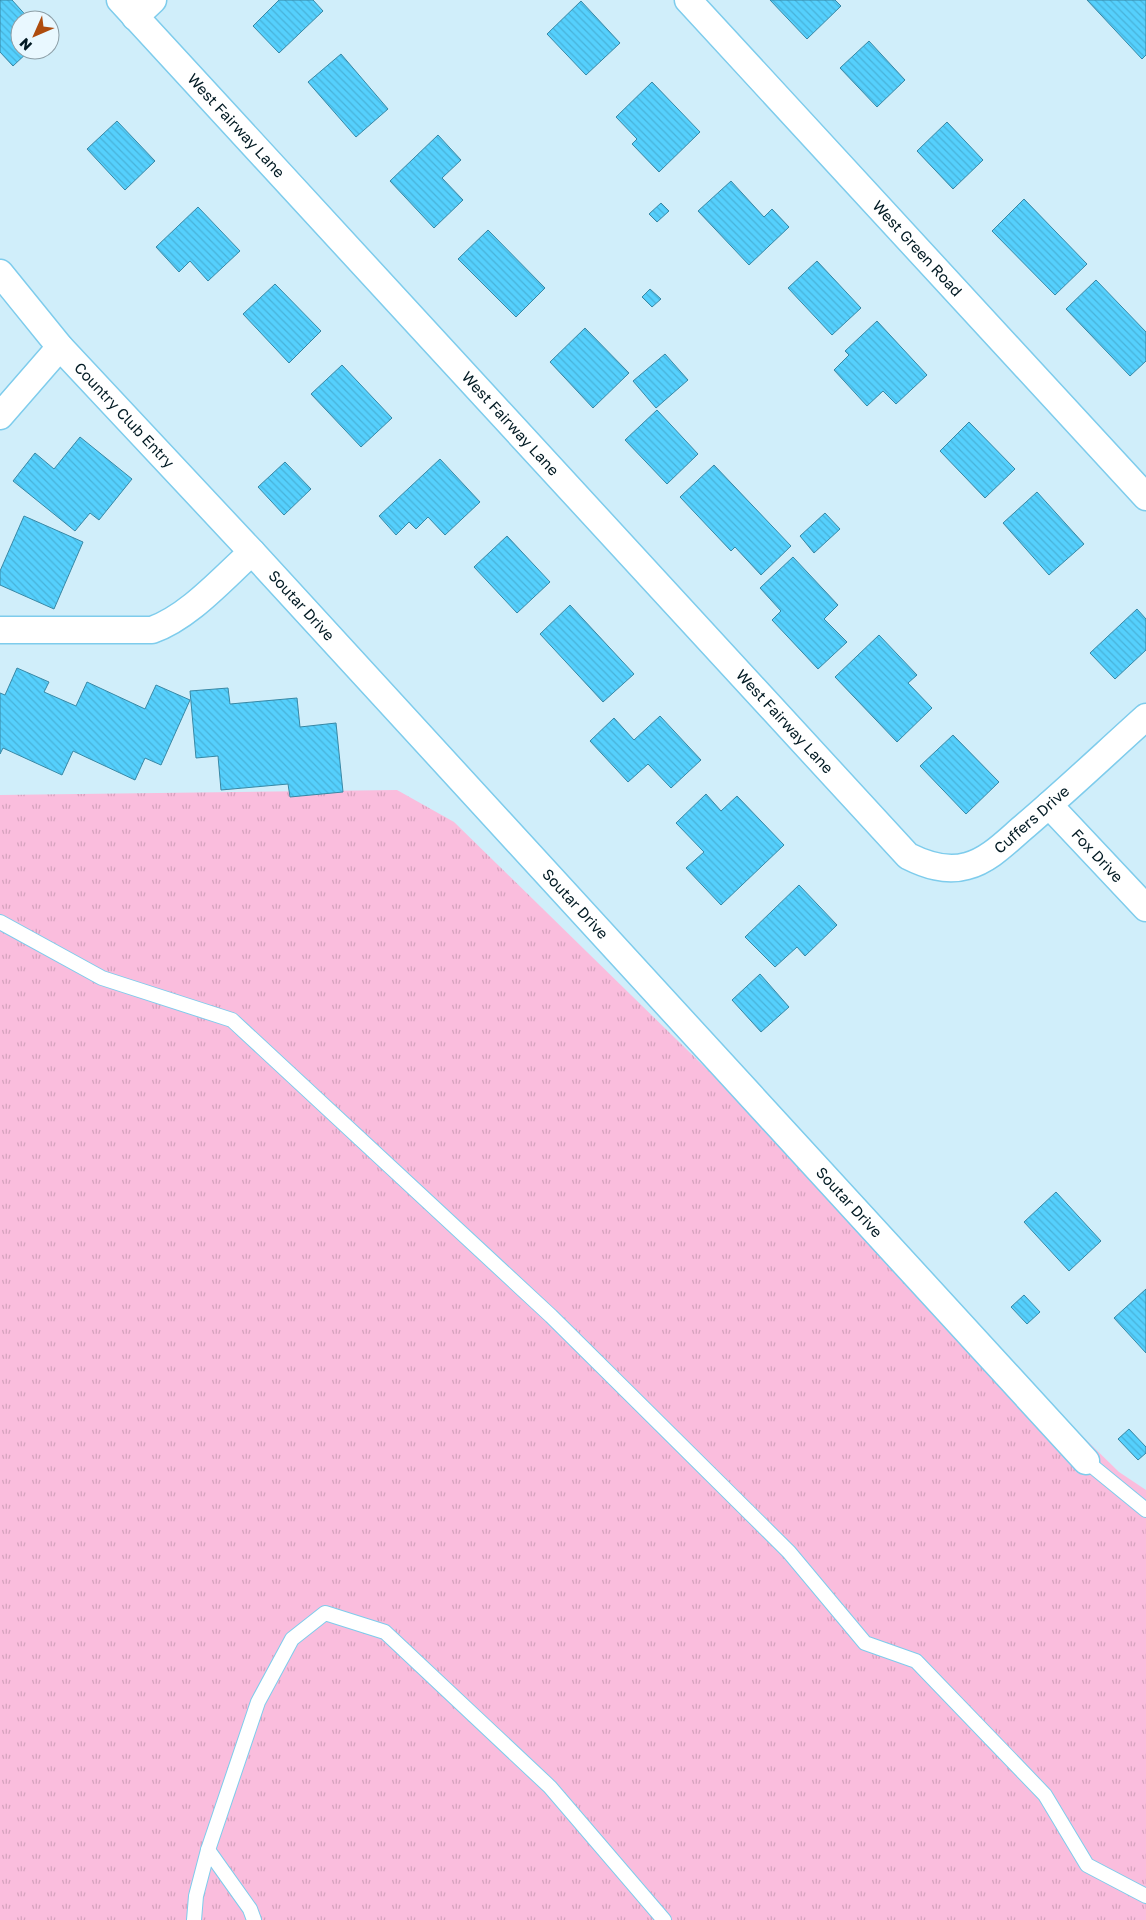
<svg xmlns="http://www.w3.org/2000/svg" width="1146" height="1920" viewBox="0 0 1146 1920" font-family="'Golos Text',sans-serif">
<defs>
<pattern id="grass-tufts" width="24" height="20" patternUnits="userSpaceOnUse" patternTransform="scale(1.25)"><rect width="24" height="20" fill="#fabddd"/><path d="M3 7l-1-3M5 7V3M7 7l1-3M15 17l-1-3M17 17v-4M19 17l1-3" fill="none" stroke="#d5a2bd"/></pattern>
<pattern id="building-back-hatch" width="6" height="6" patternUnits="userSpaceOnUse" patternTransform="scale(1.25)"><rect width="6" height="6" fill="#55d0fd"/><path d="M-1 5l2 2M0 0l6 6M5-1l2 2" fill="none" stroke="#48b2d9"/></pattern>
</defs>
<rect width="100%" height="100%" fill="#d0eefa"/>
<path fill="url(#grass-tufts)" d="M397,790L454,822L1119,1472L1146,1490V1920H0V795Z"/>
<g fill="url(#building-back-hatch)" stroke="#3888a5">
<path d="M0,0H12L30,20H20V50H30L13,66L0,52Z"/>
<path d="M279,0H313L323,11L279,53L253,26Z"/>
<path d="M770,0H835L841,6L807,39Z"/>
<path d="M1087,0H1146V55L1142,59Z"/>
<path d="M581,1L620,43L586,75L547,34Z"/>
<path d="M869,41L905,80L877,107L840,68Z"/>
<path d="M341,54L388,109L356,137L308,82Z"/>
<path d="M652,82L700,132L659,172L632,144L637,139L616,117Z"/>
<path d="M117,121L155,161L125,190L87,149Z"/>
<path d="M947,122L983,160L953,189L917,151Z"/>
<path d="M438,135L461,160L442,178L463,200L434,228L390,181Z"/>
<path d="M731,181L764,217L772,209L789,227L749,265L698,211Z"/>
<path d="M1024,199L1087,264L1055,295L992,231Z"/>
<path d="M661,203L669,211L657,222L649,214Z"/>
<path d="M198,207L240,251L208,281L190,261L179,272L156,247Z"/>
<path d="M488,230L545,288L516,317L458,259Z"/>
<path d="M817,261L861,308L832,335L788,288Z"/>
<path d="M1096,280L1146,332V361L1130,376L1066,309Z"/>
<path d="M275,284L321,331L289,363L243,314Z"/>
<path d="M650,289L661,299L652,307L642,297Z"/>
<path d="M877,321L927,375L896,404L883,391L867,406L834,370L849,355L845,351Z"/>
<path d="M585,328L629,373L593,408L550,362Z"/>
<path d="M665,354L688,380L656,408L633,381Z"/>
<path d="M342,365L392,418L361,447L311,394Z"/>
<path d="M657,410L698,454L667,484L625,440Z"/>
<path d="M969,422L1015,469L985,498L940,451Z"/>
<path d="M80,437L132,479L99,520L90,513L75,531L13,481L35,453L54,469Z"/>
<path d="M440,459L480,502L445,535L428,517L416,529L409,522L396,535L379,516Z"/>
<path d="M285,462L311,489L284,515L258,487Z"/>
<path d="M714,465L791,546L761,575L735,547L731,551L680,497Z"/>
<path d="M1037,492L1084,544L1049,575L1003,523Z"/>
<path d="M825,513L840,529L814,553L800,536Z"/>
<path d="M24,516L83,542L54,609L0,585V571Z"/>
<path d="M507,536L550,582L517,613L474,567Z"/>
<path d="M793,557L838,605L824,619L847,642L818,669L772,620L781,611L760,588Z"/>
<path d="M570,605L634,674L603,702L540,634Z"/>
<path d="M1137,609L1146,619V650L1115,679L1090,653Z"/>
<path d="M879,635L917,675L908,683L932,708L897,742L835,677Z"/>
<path d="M17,668L49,682L44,692L76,706L87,682L145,709L156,685L190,700L161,765L145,758L135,780L73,751L62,775L3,748L0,754V693L5,695Z"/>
<path d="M228,688L230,704L297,698L300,727L336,723L343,792L290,797L288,784L221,790L218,756L196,758L190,691Z"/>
<path d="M660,716L701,760L671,788L648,764L628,782L590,741L614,718L634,740Z"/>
<path d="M953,735L999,782L966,814L920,766Z"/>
<path d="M706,794L721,811L737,796L784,845L721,905L686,868L704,852L676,823Z"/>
<path d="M799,885L837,925L805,956L797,947L775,967L745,937Z"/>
<path d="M760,974L789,1007L761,1032L732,1000Z"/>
<path d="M1056,1192L1101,1241L1069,1271L1024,1222Z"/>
<path d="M1146,1289V1353L1114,1318Z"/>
<path d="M1024,1295L1040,1312L1027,1324L1011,1307Z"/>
<path d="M1129,1429L1146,1447V1453L1138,1460L1118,1439Z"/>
</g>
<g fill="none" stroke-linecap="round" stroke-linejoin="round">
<defs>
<g id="service">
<path d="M0,922L102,978L232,1020L551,1316L789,1552L865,1643L916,1661L1045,1795L1087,1865L1146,1896"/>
<path d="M1086,1461L1146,1510"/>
<path d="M208,1850L250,1909L254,1920"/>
<path d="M194,1920L196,1896L208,1850L258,1702L292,1639L325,1613L385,1632L550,1787L664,1920"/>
</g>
<g id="minor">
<path id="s1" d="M120,0L908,856C926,865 946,872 967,866C990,860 1008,840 1026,825C1067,790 1106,753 1146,717"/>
<path id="s2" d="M688,0L1146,497"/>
<path d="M135,17L153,0"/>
<path id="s3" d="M0,273L60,347L252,552L1086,1461"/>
<path d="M0,416L60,347"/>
<path d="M0,630H152C189,617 223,578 252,552"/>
<path id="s4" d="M1049,805L1146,908"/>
</g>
</defs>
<use href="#service" stroke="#7eccec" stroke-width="16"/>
<use href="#minor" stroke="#7eccec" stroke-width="29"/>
<use href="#service" stroke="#fff" stroke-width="14"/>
<use href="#minor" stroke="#fff" stroke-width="26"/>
</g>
<g text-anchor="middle" stroke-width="4" stroke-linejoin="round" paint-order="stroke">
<g font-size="15" fill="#021a23" stroke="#e9f8ff">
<text dy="5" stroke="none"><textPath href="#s1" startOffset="171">West Fairway Lane</textPath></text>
<text dy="5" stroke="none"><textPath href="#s2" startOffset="338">West Green Road</textPath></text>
<text dy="5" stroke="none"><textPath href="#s3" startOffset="189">Country Club Entry</textPath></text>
<text dy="5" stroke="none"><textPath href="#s1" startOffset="576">West Fairway Lane</textPath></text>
<text dy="5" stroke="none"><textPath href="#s3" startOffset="449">Soutar Drive</textPath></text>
<text dy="5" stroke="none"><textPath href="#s1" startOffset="981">West Fairway Lane</textPath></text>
<text dy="5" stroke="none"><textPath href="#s1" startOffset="1305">Cuffers Drive</textPath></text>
<text dy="5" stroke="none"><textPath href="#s4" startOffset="70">Fox Drive</textPath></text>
<text dy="5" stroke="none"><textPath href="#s3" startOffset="854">Soutar Drive</textPath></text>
<text dy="5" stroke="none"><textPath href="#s3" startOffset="1259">Soutar Drive</textPath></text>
</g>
</g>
<g transform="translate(35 35) rotate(225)"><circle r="24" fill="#e9f8ff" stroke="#8d9fa7"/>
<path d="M0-4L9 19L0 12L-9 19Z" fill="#ae4c0e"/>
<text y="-8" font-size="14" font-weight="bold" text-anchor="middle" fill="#021a23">N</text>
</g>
</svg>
